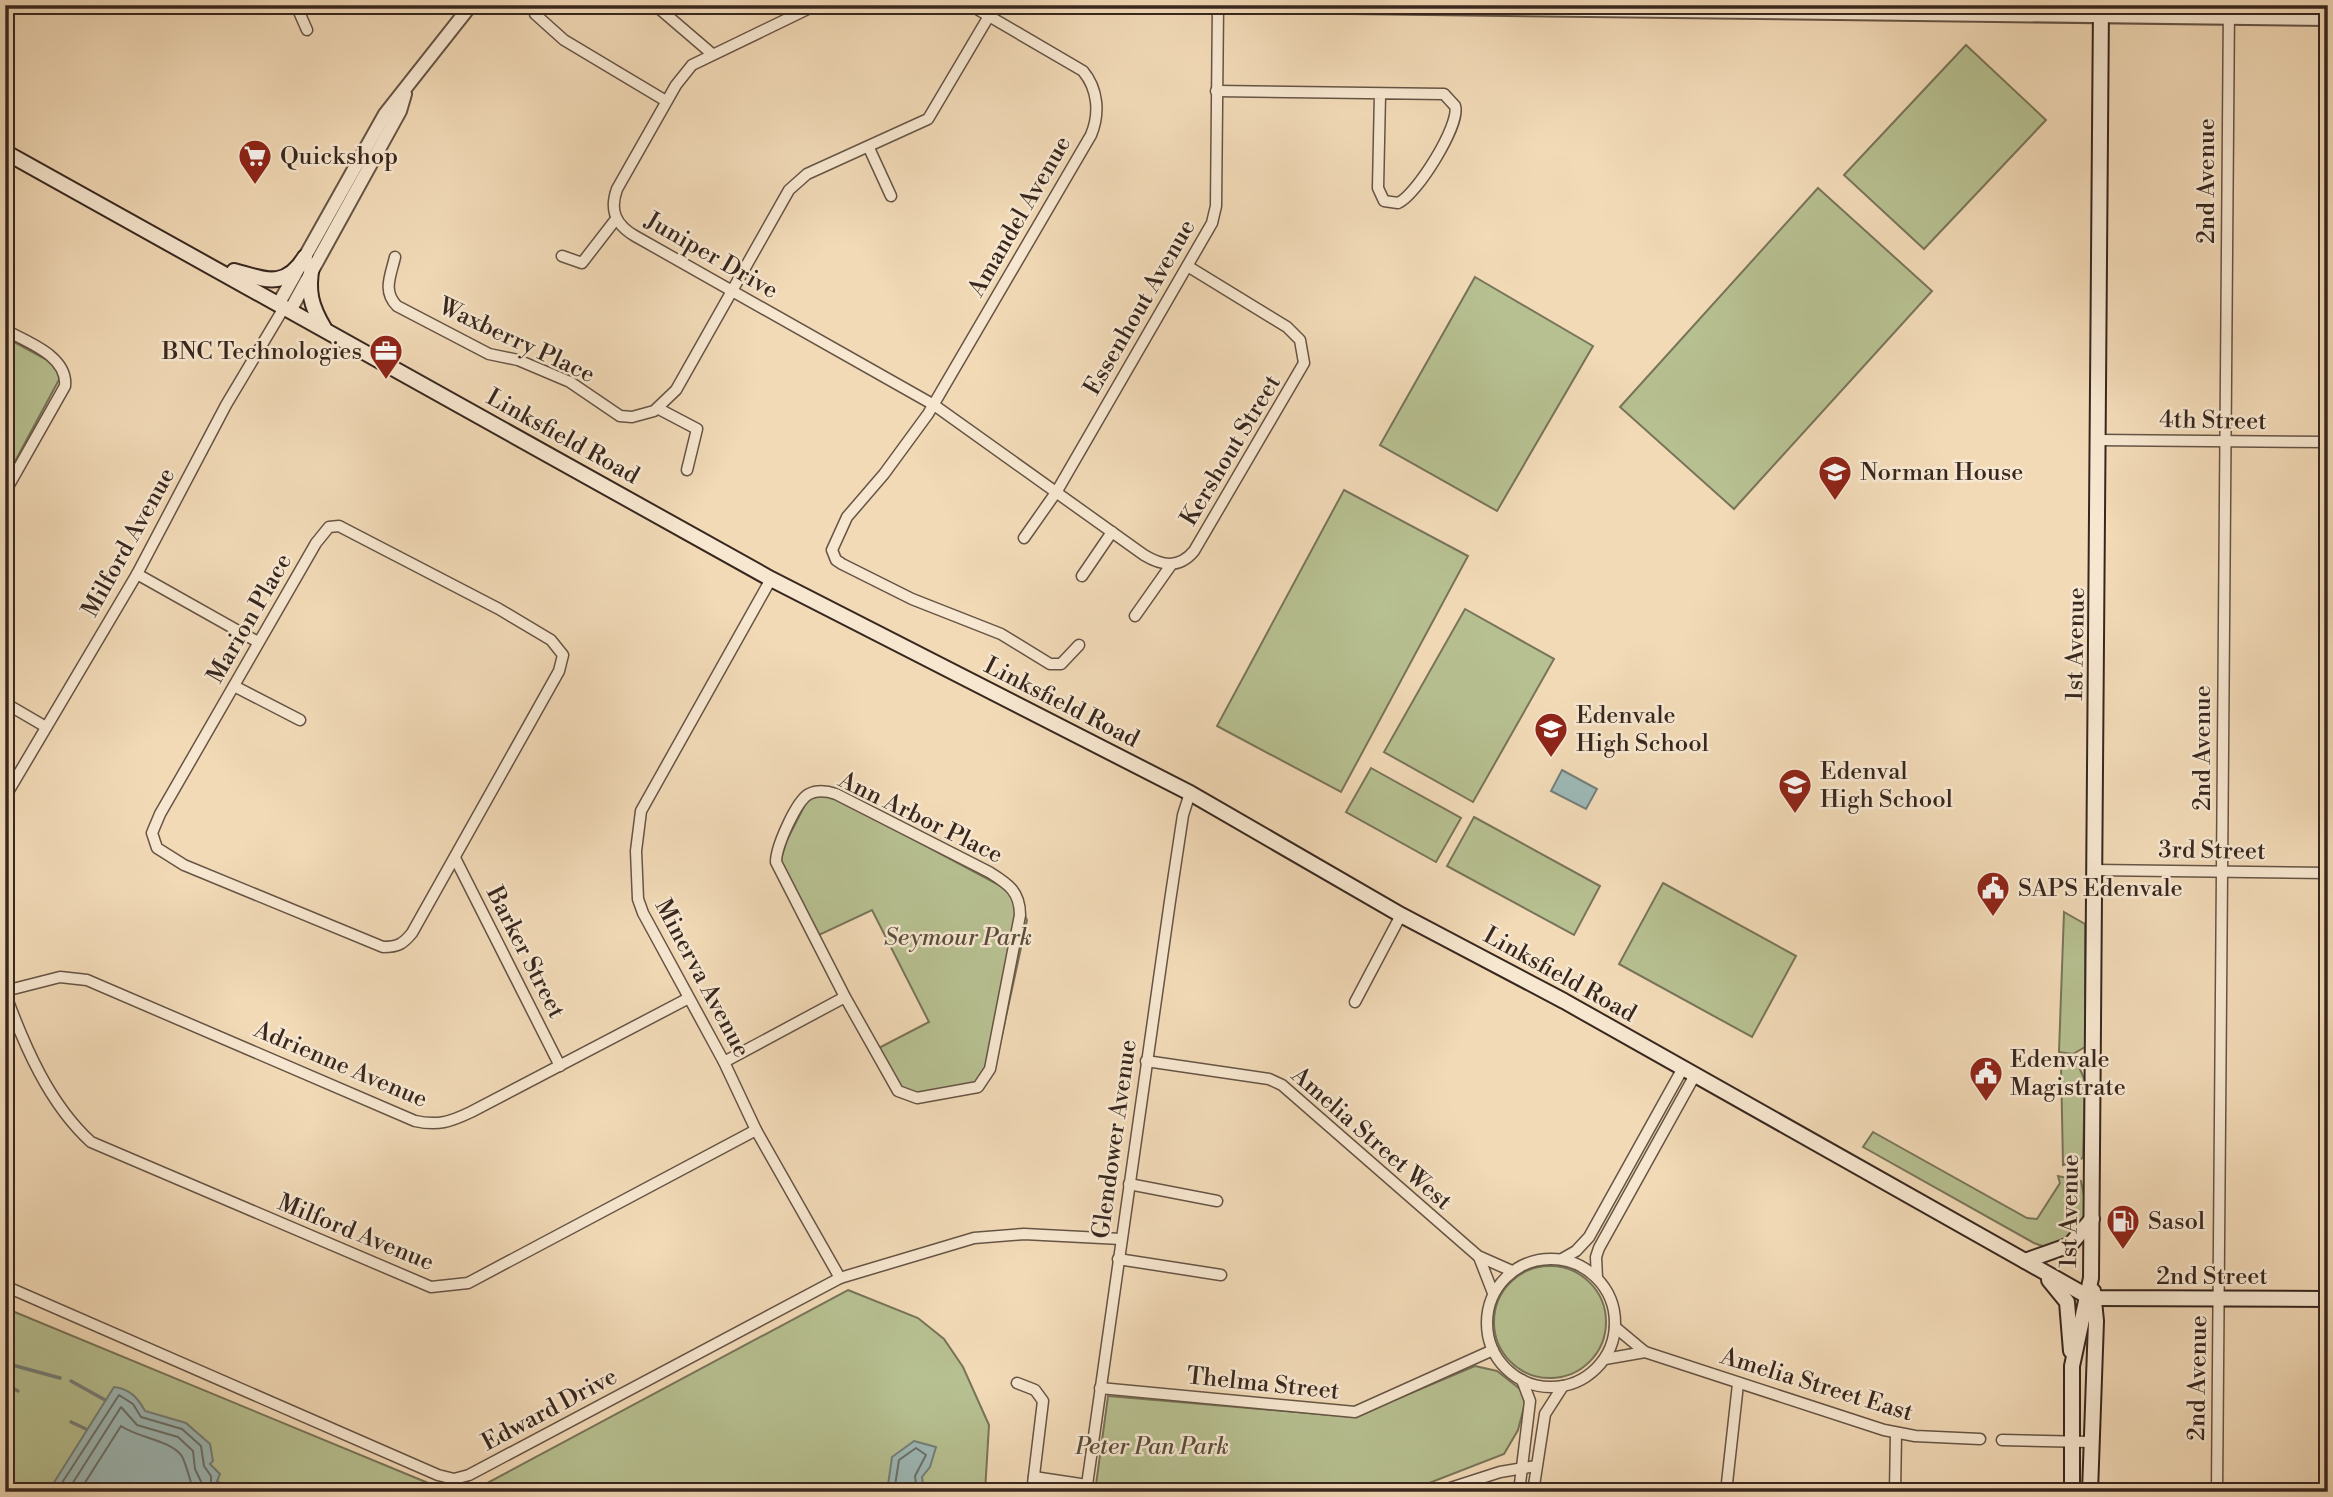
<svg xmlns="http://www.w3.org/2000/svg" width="2333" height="1497" viewBox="0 0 2333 1497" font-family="'Libre Bodoni',serif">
<rect width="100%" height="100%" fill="#f2dab7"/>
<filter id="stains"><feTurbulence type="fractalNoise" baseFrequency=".00286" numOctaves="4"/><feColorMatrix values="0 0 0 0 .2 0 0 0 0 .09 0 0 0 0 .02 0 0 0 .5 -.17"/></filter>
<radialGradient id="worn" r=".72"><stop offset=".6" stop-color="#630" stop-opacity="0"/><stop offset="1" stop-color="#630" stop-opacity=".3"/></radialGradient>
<g fill="#b7c091" stroke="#787458" stroke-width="2">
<path d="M1966,45L2046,120L1924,249L1844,175Z"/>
<path d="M1818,188L1932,291L1734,509L1620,407Z"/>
<path d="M1475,277L1593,346L1497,511L1380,445Z"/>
<path d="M5,337L51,362L61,376L5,480Z"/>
<path d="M1344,490L1468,556L1341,792L1217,726Z"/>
<path d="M1465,609L1554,659L1473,802L1384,752Z"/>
<path d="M1371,768L1461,818L1436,862L1346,812Z"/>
<path d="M829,794L1014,893L1027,920L994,1072L969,1093L915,1102L894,1092L873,1051L929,1022L872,910L819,935L780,862L787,840L809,797Z"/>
<path d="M1474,817L1600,886L1574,935L1447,866Z"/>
<path d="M1663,883L1796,956L1752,1037L1619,964Z"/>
<path d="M2064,912L2085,924V1047L2073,1054L2059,1052Z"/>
<path d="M2077,1063L2085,1080L2083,1158L2063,1165L2061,1065Z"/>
<path d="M1873,1132L2027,1218L2037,1219L2060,1183L2058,1176L2081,1181L2088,1215L2056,1251L2034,1243L1863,1147Z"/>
<circle cx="1550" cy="1322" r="56"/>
<path d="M848,1290L918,1318L944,1339L963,1367L989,1425L985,1492H460L478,1488Z"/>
<path d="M5,1308L450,1492H5Z"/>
<path d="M1475,1366L1497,1371L1520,1389L1525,1403L1518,1430L1504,1454L1406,1492H1095L1108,1396L1354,1417Z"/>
</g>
<g fill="#9db9b7" stroke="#757f7a" stroke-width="2">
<path d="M1562,770L1597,789L1586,809L1551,791Z"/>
<path d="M114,1387C130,1389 138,1398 145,1411L186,1423L210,1444L213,1461L210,1464L220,1474L217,1481L236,1492H48Z"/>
<path d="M914,1441L936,1447L930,1467L922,1477L924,1492H887L892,1457Z"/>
</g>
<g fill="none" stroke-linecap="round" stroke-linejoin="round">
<g stroke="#6a706b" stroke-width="2">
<path d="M56,1492L119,1395L133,1404L141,1417L182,1429L201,1446L204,1466L211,1476V1484L223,1492"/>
<path d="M67,1492L121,1407L137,1425L178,1437L193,1451L195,1469L206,1492"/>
<path d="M79,1492L121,1426C138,1438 170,1440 181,1455C185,1459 191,1484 194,1492"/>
<path d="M894,1492L899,1460L916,1448L926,1455L915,1476L917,1492"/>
</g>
<g stroke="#757f7a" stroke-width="3.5">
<path d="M5,1363L60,1378"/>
<path d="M71,1381L105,1400"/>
<path d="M5,1384L18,1391"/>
<path d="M71,1422L86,1429"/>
</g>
<defs>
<g id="minor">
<path d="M296,5L307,30"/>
<path d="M535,5V14L564,40L666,101"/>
<path d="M655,5L711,53"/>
<path d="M816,5L692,65L676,85L617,189C609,211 616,225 635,236L934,405L1144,555C1162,566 1179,569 1194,551L1304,363L1300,340L1287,327L1189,267"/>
<path d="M970,5L1083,71C1098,89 1100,113 1091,135L928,414L884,474L847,517L832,550L836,560L842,564L912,599L1001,634L1050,664H1061L1079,645"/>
<path d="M1216,91L1444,94L1455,106C1461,124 1416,196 1398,203L1384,201L1378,188L1380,94"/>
<path d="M869,148L891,196"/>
<path d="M562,256L582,263L616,219"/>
<path d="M395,257C391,275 382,291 397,306L489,354L518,360L570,382L620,416L632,417L654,411L676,390L789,190L807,174L928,119L989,16"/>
<path d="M5,330C27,342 68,356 65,386L5,492"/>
<path d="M659,409L697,429L687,470"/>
<path d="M2098,440L2328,442"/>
<path d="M339,526L499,609L551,640L563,655L559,671L412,933C403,944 398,947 383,947L184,865L157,848L152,833L160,814L316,543L329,527Z"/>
<path d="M1024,538L1057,491L1212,223L1216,206L1218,5"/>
<path d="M137,574L258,642"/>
<path d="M1082,576L1112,532"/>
<path d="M771,579L641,811L636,851L638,899L643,913L724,1062L756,1130L840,1278"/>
<path d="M1135,616L1171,565"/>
<path d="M234,686L300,720"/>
<path d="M5,703L46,727"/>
<path d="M5,797L137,574L226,405L285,306"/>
<path d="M455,858L560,1066"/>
<path d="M2095,870L2328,873"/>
<path d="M5,991L60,977L87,980L415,1121C438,1126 450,1122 471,1112L687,999"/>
<path d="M5,993C24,1045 49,1104 91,1142L431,1287L468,1283L756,1130"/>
<path d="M1355,1002L1401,915"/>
<path d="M1146,1061L1269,1079L1282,1085L1478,1256L1512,1271"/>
<path d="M724,1062L845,997L776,862C776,847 796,801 809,794C817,790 827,791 836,794L989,872C1008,884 1020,891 1020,915L990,1069L978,1087L917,1098L898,1091L845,997"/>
<path d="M1129,1184L1217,1201"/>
<path d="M1479,1257L1493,1293"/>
<circle cx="1551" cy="1323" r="64"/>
<path d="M1118,1259L1221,1275"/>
<path d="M1562,1259L1576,1251L1589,1237L1683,1068"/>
<path d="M1597,1278L1596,1257L1599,1248L1695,1075"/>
<path d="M5,1286L438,1475L454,1479L469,1475L840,1278L974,1238L1024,1234L1121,1239"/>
<path d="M1615,1327L1645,1352"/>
<path d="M1605,1359L1645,1352L1884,1430L1915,1436L1980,1439"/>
<path d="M1017,1383L1035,1390L1043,1401L1032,1492"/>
<path d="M1100,1388L1355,1412L1493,1350"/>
<path d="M2002,1440L2090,1442"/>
<path d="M1034,1477L1087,1485"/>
<path d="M1086,1492L1170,901L1183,815L1190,793"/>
<path d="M1438,1492L1500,1472L1536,1466"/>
<path d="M1519,1492L1530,1401L1522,1380"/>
<path d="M1533,1492L1545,1414L1563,1386"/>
<path d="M1726,1492L1738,1384"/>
<path d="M1895,1492L1896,1433"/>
<path d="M2217,1492L2229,5"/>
</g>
<g id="tertiary">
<path d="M1185,5L2328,19"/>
<path d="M279,303L385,114L471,5"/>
<path d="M291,309L400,111L405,94"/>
</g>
<g id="secondary">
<path d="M5,152L771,579L1190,793L1401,915L1564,1001L2087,1296L2095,1298L2328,1299"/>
<path d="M312,266C307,291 311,306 324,328"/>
<path d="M234,271C264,279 285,290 305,257"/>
<path d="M2025,1261L2070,1245L2092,1219"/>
<path d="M2049,1280L2067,1302L2071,1351"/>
<path d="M2072,1492V1366L2091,1278L2101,5"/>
<path d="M2090,1492L2096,1321L2093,1291"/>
</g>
</defs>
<use href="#minor" stroke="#665445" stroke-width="13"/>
<use href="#tertiary" stroke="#665445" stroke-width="16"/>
<use href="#secondary" stroke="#38271f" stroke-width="18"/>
<use href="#minor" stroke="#f7e7d0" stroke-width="10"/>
<use href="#tertiary" stroke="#f7e7d0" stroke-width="12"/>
<use href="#secondary" stroke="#f7e7d0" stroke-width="14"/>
</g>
<defs>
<symbol id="supermarket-pin" viewBox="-11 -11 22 30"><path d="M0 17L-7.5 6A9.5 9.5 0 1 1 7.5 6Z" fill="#8f2418" stroke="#f7e7d0"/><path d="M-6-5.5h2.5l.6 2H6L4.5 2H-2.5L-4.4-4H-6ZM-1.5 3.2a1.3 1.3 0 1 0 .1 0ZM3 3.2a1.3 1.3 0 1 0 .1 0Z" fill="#fff"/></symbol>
<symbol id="office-pin" viewBox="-11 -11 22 30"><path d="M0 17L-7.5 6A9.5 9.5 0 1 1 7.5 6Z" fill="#8f2418" stroke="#f7e7d0"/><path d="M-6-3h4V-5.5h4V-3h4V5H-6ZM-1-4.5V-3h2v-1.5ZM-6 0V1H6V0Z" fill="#fff"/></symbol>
<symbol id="school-pin" viewBox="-11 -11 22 30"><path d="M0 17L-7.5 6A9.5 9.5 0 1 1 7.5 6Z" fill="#8f2418" stroke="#f7e7d0"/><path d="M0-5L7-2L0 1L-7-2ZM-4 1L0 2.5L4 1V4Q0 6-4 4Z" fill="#fff"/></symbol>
<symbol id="civic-pin" viewBox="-11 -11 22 30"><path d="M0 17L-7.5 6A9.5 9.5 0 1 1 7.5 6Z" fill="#8f2418" stroke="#f7e7d0"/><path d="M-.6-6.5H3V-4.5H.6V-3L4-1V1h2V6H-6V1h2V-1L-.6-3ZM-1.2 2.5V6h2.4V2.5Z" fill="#fff"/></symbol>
<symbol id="fuel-pin" viewBox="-11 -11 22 30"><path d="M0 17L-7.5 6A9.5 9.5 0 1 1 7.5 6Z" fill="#8f2418" stroke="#f7e7d0"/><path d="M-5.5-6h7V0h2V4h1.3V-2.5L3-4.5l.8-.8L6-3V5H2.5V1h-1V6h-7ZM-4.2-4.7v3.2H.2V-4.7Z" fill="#fff"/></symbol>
</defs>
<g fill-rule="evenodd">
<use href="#supermarket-pin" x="236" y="137" width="38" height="52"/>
<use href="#office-pin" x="367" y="332" width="38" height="52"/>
<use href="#school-pin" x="1816" y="453" width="38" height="52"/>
<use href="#school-pin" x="1532" y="710" width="38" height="52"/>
<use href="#school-pin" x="1776" y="766" width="38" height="52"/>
<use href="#civic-pin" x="1974" y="869" width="38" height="52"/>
<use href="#civic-pin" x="1967" y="1054" width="38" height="52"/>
<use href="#fuel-pin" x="2104" y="1202" width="38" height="52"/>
</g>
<g text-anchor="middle" stroke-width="5" stroke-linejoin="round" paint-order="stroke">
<g font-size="24" fill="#38271f" stroke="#f7e7d0" text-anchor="start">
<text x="280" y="164">Quickshop</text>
<text x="362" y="359" text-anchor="end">BNC Technologies</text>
<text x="1860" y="480">Norman House</text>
<text x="1576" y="723">Edenvale<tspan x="1576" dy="28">High School</tspan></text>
<text x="1820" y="779">Edenval<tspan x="1820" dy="28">High School</tspan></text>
<text x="2018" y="896">SAPS Edenvale</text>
<text x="2010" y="1067">Edenvale<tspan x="2010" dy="28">Magistrate</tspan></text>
<text x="2148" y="1229">Sasol</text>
</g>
<g font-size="24" fill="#38271f" stroke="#f7e7d0">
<text transform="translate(2206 181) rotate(-90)" y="8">2nd Avenue</text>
<text transform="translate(1019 216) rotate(-60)" y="8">Amandel Avenue</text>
<text transform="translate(712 255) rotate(30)" y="8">Juniper Drive</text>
<text transform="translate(1139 307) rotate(-60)" y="8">Essenhout Avenue</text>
<text transform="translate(517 340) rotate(25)" y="8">Waxberry Place</text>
<text transform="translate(2213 420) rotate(1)" y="8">4th Street</text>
<text transform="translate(563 436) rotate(29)" y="8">Linksfield Road</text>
<text transform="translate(1230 450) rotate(-59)" y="8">Kershout Street</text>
<text transform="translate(128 542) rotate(-61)" y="8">Milford Avenue</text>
<text transform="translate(249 618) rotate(-60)" y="8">Marion Place</text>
<text transform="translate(2075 644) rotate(-89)" y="8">1st Avenue</text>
<text transform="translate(1062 702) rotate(27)" y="8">Linksfield Road</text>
<text transform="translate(2202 748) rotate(-90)" y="8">2nd Avenue</text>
<text transform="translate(921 817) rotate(26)" y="8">Ann Arbor Place</text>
<text transform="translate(2212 850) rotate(1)" y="8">3rd Street</text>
<text transform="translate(526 952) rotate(63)" y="8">Barker Street</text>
<text transform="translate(1560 974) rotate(29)" y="8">Linksfield Road</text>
<text transform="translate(703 978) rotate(62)" y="8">Minerva Avenue</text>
<text transform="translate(341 1064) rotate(23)" y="8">Adrienne Avenue</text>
<text transform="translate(1372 1138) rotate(41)" y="8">Amelia Street West</text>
<text transform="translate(1114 1139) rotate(-82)" y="8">Glendower Avenue</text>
<text transform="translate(2069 1211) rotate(-89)" y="8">1st Avenue</text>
<text transform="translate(356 1232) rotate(22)" y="8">Milford Avenue</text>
<text x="2212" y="1284">2nd Street</text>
<text transform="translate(2197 1378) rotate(-89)" y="8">2nd Avenue</text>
<text transform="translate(1263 1383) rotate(6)" y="8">Thelma Street</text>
<text transform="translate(1817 1384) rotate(17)" y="8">Amelia Street East</text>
<text transform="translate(549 1409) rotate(-28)" y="8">Edward Drive</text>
</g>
<g font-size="24" font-style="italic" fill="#584d3c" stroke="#f7e7d0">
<text x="958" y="945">Seymour Park</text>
<text x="1152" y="1454">Peter Pan Park</text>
</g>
</g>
<rect width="2333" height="1497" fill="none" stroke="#f2dab7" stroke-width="28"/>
<rect x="7" y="7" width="2319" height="1483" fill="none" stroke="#38271f" stroke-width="3.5"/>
<rect x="14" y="14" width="2305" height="1469" fill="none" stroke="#38271f" stroke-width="2"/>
<rect width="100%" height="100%" filter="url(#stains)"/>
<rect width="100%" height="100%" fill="url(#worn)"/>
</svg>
